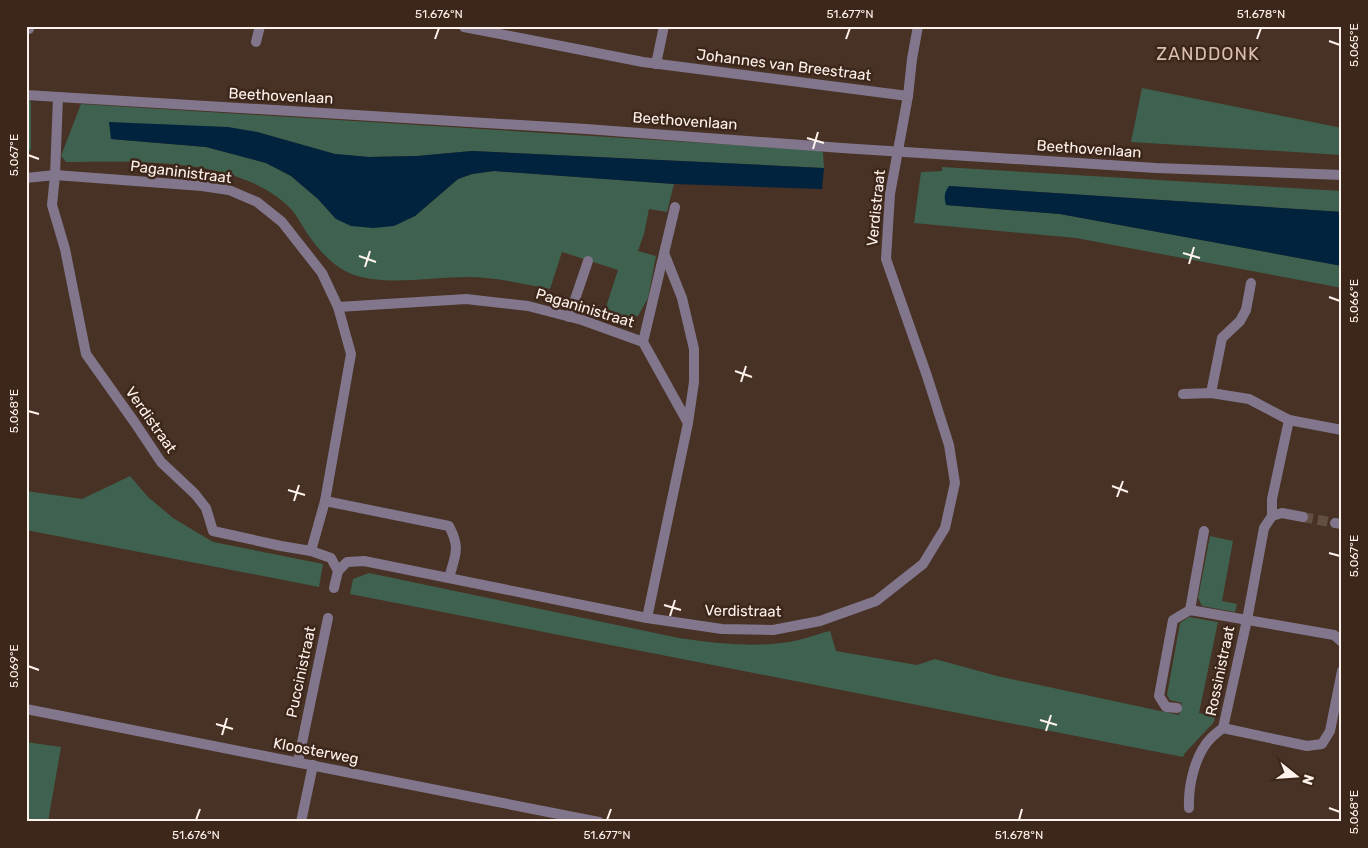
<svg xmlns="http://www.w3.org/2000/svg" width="1368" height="848" viewBox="0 0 1368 848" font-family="Rubik,sans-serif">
<rect width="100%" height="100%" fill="#483125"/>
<g fill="#3e624f">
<path d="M1142,88L1342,128V155L1131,142Z"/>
<path d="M26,98L30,99L31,104V149L28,154L26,155Z"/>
<path d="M81,104L818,150L823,152L824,168L472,151L417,156L369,157L335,154L257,132L111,139L206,147L266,163L291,176L318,199L336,219L415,216L458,179L472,174L494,171L674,184L667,212L649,209L644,234L638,251L656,256L648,298L638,316L616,318L606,307L618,270L562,252L550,289C523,284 495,277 467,277C434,277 386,286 354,275C335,268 321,253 309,236C302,226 297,214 287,205C233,156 135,162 66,162L61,156Z"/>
<path d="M942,167L1342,191V212L949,186L946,205L1060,214L1342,266V288L1076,238L914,223L921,172L942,171Z"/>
<path d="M130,476L148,497L173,518L213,542L323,564L319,587L26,530V491L82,499Z"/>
<path d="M1210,536L1233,541L1222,601L1237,604L1235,612L1202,606L1198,598Z"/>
<path d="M369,573L679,638C713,643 747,647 781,643C797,642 814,635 830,631L836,651L917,665L935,659L997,676L1179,715L1182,703L1170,700L1167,695L1180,623L1189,617L1218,622L1199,713L1215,716L1214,722L1185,753L1183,757L350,594L353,579Z"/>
<path d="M26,742L61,747L48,822H26Z"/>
</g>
<g fill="#01233e">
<path d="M109,122L228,127L257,132L335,154L369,157L417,156L472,151L824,168L822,189L674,184L494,171L472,174L458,179L415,216L394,226L373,228L351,226L336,219L318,199L291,176L266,163L206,147L111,139Z"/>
<path d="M949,186L1342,212V266L1060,214L946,205C944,197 944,193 949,186Z"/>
</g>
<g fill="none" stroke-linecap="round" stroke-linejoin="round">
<path stroke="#634e43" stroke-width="10" stroke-dasharray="10 5" stroke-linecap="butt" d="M1303,517L1335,523"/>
<g stroke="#81768c" stroke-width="10">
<path d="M569,317L588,261"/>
<path d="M325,501L449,526C461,549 455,555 449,578"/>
</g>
<g stroke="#81768c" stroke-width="10">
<path d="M464,27L643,62L908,96"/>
<path d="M29,29V26"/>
<path d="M256,42L260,26"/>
<path d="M656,64L664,26"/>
<path d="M26,95L586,129L842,148L1156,168L1342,175"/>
<path d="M58,97L55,175L52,205L65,249L86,354L135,423L161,462L195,494L206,508L213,531L281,546L311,551L331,558L338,571L347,562L364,561L647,618L722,629L773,630L820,621L876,601L923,564L945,528L955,483L949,445L927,376L886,259L890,194L908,96L912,59L918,26"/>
<path d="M26,178L55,175L202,186L229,190L257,202L282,222L322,273L338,307L351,354L325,501L311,551"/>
<path d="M664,253L682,298L694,349V382L688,423"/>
<path d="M338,307L466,299L528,306L582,320L643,342"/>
<path d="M1211,393L1222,338L1240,321L1246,310L1251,283"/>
<path d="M1183,394L1211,393L1249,399L1289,420L1342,430"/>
<path d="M1272,516L1282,513L1303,517"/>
<path d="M1335,523L1342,524"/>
<path d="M334,588L338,571"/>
<path d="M1190,610L1204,531"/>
<path d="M647,618L688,423L643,342L675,207"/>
<path d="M1177,708L1166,707L1159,696L1173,620L1190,610L1334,635L1342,642"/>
<path d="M26,709L599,822"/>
<path d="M1223,728L1307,746L1322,744L1330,731L1342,671"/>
<path d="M298,762L328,618"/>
<path d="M1189,808C1188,786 1195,754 1211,738C1215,734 1219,731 1223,728L1247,620L1264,528L1272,516V499L1289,420"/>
<path d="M301,822L313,765"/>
</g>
</g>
<path fill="none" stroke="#fef2ec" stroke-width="2" d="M435,39L439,28M846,39L850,28M1257,39L1261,28M1329,41L1340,45M807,138L824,143M813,149L818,132M28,155L39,159M1183,253L1200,258M359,256L376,262M1189,264L1194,247M365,267L370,251M1329,297L1340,301M735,371L752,377M741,382L746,366M28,411L39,414M1112,486L1128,492M288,490L305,495M1117,497L1123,481M294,501L299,485M1329,553L1340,556M664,605L681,610M670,616L675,600M28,666L39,670M1040,720L1057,725M216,724L233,729M1046,731L1051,715M222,735L227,718M1329,808L1340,812M196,820L200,809M607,820L611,809M1019,820L1022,809"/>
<g text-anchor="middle" stroke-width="5" stroke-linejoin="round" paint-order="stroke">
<g font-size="15" fill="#fef2ec" stroke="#3d271b">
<text transform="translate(784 65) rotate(7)" y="5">Johannes van Breestraat</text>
<text transform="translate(281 96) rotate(3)" y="5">Beethovenlaan</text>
<text transform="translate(685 121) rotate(4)" y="5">Beethovenlaan</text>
<text transform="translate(1089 149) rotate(4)" y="5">Beethovenlaan</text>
<text transform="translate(181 172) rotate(7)" y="5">Paganinistraat</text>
<text transform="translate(876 208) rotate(-84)" y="5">Verdistraat</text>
<text transform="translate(585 308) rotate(17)" y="5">Paganinistraat</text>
<text transform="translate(151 420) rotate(55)" y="5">Verdistraat</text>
<text transform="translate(743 611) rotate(1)" y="5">Verdistraat</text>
<text transform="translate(1220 671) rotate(-78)" y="5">Rossinistraat</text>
<text transform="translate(301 672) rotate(-78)" y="5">Puccinistraat</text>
<text transform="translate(316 751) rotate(11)" y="5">Kloosterweg</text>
</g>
<g font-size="18" letter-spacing="1" fill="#dabeae" stroke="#3d271b">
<text x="1208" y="60">ZANDDONK</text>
</g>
</g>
<rect width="1368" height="848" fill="none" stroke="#3d271b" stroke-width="55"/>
<g transform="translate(1296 776) rotate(107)" stroke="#3d271b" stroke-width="4" paint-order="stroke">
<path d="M0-4L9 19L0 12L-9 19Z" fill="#fef2ec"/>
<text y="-8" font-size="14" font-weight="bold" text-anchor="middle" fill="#fef2ec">N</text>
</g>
<rect x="28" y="28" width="1312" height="792" fill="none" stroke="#fef2ec" stroke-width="2"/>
<g font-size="12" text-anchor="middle" fill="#fef2ec">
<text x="439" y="18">51.676°N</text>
<text x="850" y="18">51.677°N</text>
<text x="1261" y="18">51.678°N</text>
<text transform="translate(1354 45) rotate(-90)" y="4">5.065°E</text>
<text transform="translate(14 155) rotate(-90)" y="4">5.067°E</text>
<text transform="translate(1354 301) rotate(-90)" y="4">5.066°E</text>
<text transform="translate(14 411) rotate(-90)" y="4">5.068°E</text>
<text transform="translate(1354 556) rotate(-90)" y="4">5.067°E</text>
<text transform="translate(14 666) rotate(-90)" y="4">5.069°E</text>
<text transform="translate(1354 812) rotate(-90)" y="4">5.068°E</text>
<text x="196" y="839">51.676°N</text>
<text x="607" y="839">51.677°N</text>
<text x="1019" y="839">51.678°N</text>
</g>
</svg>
